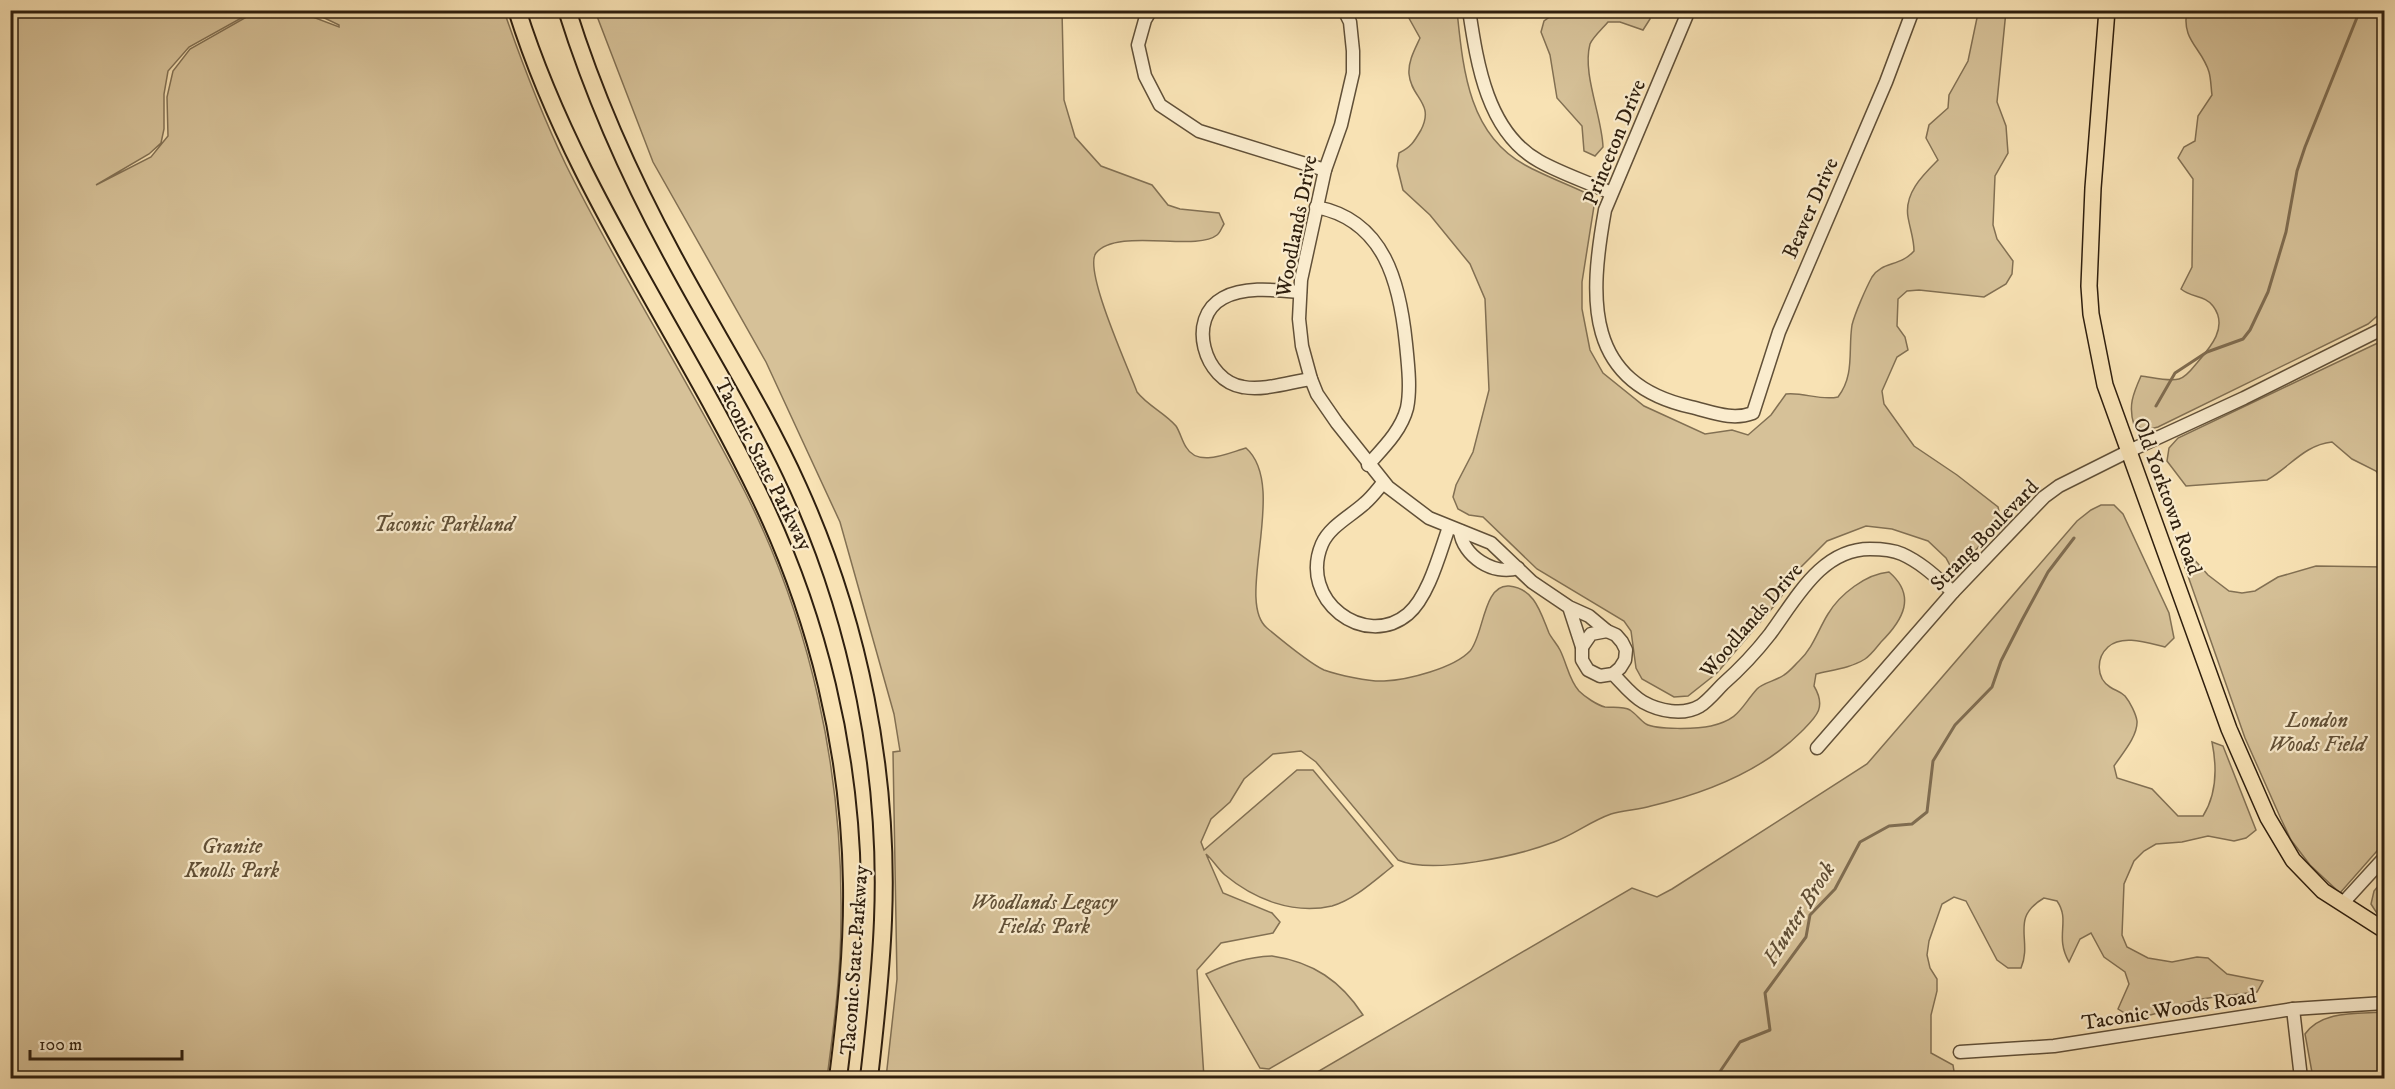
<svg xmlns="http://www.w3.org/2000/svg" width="2395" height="1089" viewBox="0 0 2395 1089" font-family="'IM FELL DW Pica',serif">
<rect width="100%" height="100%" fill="#f8e2b4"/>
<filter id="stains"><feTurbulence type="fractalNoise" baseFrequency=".00333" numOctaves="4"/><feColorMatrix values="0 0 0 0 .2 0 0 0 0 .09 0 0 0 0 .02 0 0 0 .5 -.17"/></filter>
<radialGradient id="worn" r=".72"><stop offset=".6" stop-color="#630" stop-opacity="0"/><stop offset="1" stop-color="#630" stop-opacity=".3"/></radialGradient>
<g fill="#d6c198" stroke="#827053" stroke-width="1.5">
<path d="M10,11H254L189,47L168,71L164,94V129L161,143L149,154L96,185L151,157L168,136L167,97L173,71L190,49L257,11H297L339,27V25L310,11H504C522,63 542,115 566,165C621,276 689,381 745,492C811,623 843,772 841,919C841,972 834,1025 827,1078H11Z"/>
<path d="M595,11H1062L1064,100L1075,137L1101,166L1152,185L1168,205L1180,209L1219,213L1224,224C1222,227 1220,233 1217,235C1196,252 1117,227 1096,253C1083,270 1129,369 1137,392C1148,406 1165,413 1176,426C1180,432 1182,441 1186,447C1198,468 1228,453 1246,448C1289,486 1234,601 1267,628C1279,638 1311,664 1324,670C1338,675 1370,682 1384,681C1408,680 1454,668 1470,651C1484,635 1483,584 1509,586C1535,588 1541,614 1549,633C1552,639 1557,644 1560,650C1567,664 1569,680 1579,691C1585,697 1597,705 1605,707C1613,708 1623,706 1630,710C1636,714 1640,720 1646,724C1656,730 1698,729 1711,726C1740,719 1740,708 1757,689C1764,682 1776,681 1784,675C1789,672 1794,666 1799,661C1813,648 1818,630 1828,614C1840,594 1866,574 1889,572C1917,596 1903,620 1881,642C1876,648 1871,655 1865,659C1851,668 1832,670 1816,674L1814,686C1827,708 1816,717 1801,732C1761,772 1706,793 1651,806C1638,810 1624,810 1611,814C1591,821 1573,835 1554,842C1517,856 1433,875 1398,860L1316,762L1301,751L1273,754L1244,779L1230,802L1211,819L1201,842L1204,850L1297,770H1313L1393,866C1375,880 1354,900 1332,906C1293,915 1254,899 1225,875C1218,869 1213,860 1206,854L1223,893L1272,913L1280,922L1273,933L1221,943L1197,970L1204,1078H886L897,979L893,752L900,751L894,714L840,522L766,362L653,162Z"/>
<path d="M1405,11H1457C1463,68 1468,134 1525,165C1545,176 1567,184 1588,194L1594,206L1582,282V309L1590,350L1603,373L1644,406L1705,434L1732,430L1748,435L1771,415L1786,394C1804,392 1820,401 1838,397C1855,375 1848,350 1852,325C1855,313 1866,288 1872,277C1882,261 1900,267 1914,251C1914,239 1910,229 1908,217C1904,193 1923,175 1938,160L1926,138L1929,125L1948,108L1949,95L1968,61L1978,13L1979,11H2006L1997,102L2006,126L2008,153L1995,176L1993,225L1997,239L2013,261L2012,274L2006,284L1984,297L1919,290L1907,291L1898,299L1897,326L1905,337L1908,350L1897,357L1882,391L1884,404L1914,446L1957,475L1998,507L2001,519L1963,566L1952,569L1946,558L1928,541L1892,529L1866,526L1827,541L1799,569L1779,600L1717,673L1688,696L1674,697L1642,679L1636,668L1631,631L1624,621L1537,569L1483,517L1469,515L1458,509L1453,497L1456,485L1473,452L1489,390L1485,299L1470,264L1430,215L1403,190L1397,166L1399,153C1411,147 1414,142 1421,130C1435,103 1411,98 1409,74C1408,61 1415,49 1420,38Z"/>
<path d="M1558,11H1649L1650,19L1643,30L1620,22H1608C1603,28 1593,37 1590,44C1582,74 1602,116 1603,147L1595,156L1584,151L1582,126L1557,98L1550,55L1541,32L1544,21Z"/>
<path d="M2187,11H2384V310L2368,324L2158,427L2146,430L2134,425C2128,406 2133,394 2141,376C2151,377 2169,382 2179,379C2186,377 2192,369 2196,364C2210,348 2229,327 2213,306C2205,295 2192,298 2181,289L2192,267L2193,179L2178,158L2184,147L2195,141L2198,116L2212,95C2211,88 2211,79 2209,72C2202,48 2181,40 2187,11Z"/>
<path d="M2384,340V482L2376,471L2352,459L2332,442C2304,445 2290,467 2267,480L2186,486L2167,461L2169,448L2178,438Z"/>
<path d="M2101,505H2114L2123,514L2169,613L2174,638L2165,647C2148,643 2122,634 2108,647C2096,658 2096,678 2110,687C2116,691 2120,691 2125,696C2130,702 2136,714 2137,721C2138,736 2122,754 2114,766L2117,778L2152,789L2178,816H2203C2217,794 2217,767 2212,742L2223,746L2256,830L2246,838L2234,841L2208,836L2182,842L2156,844L2144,851L2134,861L2124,884L2122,935L2127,947L2148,958L2172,962L2197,957L2208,958L2227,974L2263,981L2257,992C2235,995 2213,996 2192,1001C2166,1007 2143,1027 2118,1009L2129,984L2125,972L2104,957L2091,933L2080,939L2069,962C2054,936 2071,921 2057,901L2044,898C2009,918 2033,940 2021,968H2008L1997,960L1966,901L1954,897L1942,904L1929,941L1927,955L1930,968L1937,979V991L1931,1015V1053L1953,1065L1955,1078H1307L1632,888L1657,897L1672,889L1867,764L2077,521L2091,510Z"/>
<path d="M2191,556L2208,575L2229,591L2242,593L2255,591L2278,577L2316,566L2384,567V843L2340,893L2310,865L2291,840L2281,819L2245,738L2182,559Z"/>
<path d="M2384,879V918L2378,915L2371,904L2374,891Z"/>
<path d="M1272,956C1313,962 1341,981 1363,1015L1269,1069L1260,1068L1206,974C1229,963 1247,957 1272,956Z"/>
<path d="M2384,1012V1078H2313L2305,1034C2322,1010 2358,1014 2384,1012Z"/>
</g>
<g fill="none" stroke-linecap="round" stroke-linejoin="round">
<g stroke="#7f6c50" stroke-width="3">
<path d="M194,11L195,10"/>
<path d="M2156,406L2175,373L2207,352L2243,339L2250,330L2268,292L2286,232L2297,171L2305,147L2360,10"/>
<path d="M1719,1078V1073L1740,1042L1770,1030L1765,993L1806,937L1810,915L1835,889L1860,842L1889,826L1912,824L1927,812L1933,761L1955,725L1992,687L2001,661L2022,620L2048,572L2074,538"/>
</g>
<defs>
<g id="minor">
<path d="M1151,10L1145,20L1138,45L1145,76L1160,105L1199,131L1325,170"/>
<path d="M1344,10L1350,22L1353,51V73L1341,125L1325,170L1301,280L1299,319L1302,346L1311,379L1317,394L1337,423L1388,487L1429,518L1491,543L1532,582L1569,607L1589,616L1607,631L1616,635L1622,642L1626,650L1625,660L1620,668L1613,674L1600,676L1588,670L1582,660V647L1569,607"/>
<path d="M1469,10C1477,63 1487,132 1539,161C1562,174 1588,182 1611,193"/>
<path d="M1689,10L1605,210C1589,299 1584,383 1691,407C1712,412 1732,421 1753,413L1779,332L1886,82L1913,10"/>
<path d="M1316,207C1385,220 1400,284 1406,344C1408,364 1411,389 1407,408C1401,431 1383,448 1368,465"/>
<path d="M1300,292C1276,290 1245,286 1223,298C1186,318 1204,381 1243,387C1264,391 1290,382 1311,379"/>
<path d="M1383,483C1377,490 1372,497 1365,503C1351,516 1330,526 1322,544C1298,600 1365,650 1408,614C1429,596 1440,552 1449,527"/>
<path d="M1460,531C1463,556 1493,576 1518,568"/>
<path d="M1582,647L1591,634L1607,631"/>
<path d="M1613,674C1622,683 1632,696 1643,702C1659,711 1683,716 1700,706C1708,701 1716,691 1723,684C1740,669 1756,652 1770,634C1796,599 1821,549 1870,549C1880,549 1893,550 1902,554C1922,563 1937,578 1953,592"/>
<path d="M1817,748L1953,592L2044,497L2059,486L2129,451L2244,398L2384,328"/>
<path d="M2342,904L2384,858"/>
<path d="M2293,1009L2301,1078"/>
<path d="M1960,1052L2054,1046L2293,1009L2384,1003"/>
</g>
<path id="major" d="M2107,10L2093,188L2089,286L2091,314L2105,385L2229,729L2268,818L2293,860L2323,891L2384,930"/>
<g id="highway">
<path d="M517,10C572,185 681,333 760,497C818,617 850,751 852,884C853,949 846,1014 838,1078"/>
<path d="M567,10C594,96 630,177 673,256C714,333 762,407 798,487C859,622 889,772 883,920C881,973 875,1026 869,1078"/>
</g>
</defs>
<use href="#minor" stroke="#615038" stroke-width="15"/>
<use href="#major" stroke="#2f1f0e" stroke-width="18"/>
<use href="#highway" stroke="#2f1f0e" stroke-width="20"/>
<use href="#minor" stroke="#faecce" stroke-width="12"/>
<use href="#major" stroke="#f8e2b4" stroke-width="15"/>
<use href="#highway" stroke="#f8e2b4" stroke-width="16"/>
</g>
<g text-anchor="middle" stroke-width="4.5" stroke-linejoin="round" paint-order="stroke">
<g font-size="21" fill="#2f1f0e" stroke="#faecce">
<text transform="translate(1614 142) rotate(-68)" y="7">Princeton Drive</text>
<text transform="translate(1810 208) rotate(-66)" y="7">Beaver Drive</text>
<text transform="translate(1296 226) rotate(-79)" y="7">Woodlands Drive</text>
<text transform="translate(764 464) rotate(63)" y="7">Taconic State Parkway</text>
<text transform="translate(2168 496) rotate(70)" y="7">Old Yorktown Road</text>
<text transform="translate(1984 535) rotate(-46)" y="7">Strang Boulevard</text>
<text transform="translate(1751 620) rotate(-49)" y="7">Woodlands Drive</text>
<text transform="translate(854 960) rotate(-86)" y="7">Taconic State Parkway</text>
<text transform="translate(2169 1009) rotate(-9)" y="7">Taconic Woods Road</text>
</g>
<g font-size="21" font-style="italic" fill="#615037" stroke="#faecce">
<text x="444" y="531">Taconic Parkland</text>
<text x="2317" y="727">London<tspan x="2317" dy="24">Woods Field</tspan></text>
<text x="232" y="853">Granite<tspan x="232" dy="24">Knolls Park</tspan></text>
<text x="1044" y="909">Woodlands Legacy<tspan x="1044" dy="24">Fields Park</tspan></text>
</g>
<g font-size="22" font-style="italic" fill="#5e4c34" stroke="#faecce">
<text transform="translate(1798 913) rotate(-58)" y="8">Hunter Brook</text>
</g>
</g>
<rect width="2395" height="1089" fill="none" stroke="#f8e2b4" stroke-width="36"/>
<rect x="12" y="12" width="2371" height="1065" fill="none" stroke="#2f1f0e" stroke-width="3"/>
<rect x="18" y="18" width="2359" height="1053" fill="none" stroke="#2f1f0e" stroke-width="1.5"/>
<path d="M30 1050v9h152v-9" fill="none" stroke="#2f1f0e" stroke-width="3"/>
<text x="39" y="1050" font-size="18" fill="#2f1f0e" stroke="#faecce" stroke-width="4.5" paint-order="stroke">100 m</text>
<rect width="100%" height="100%" filter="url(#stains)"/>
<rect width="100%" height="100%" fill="url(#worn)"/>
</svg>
